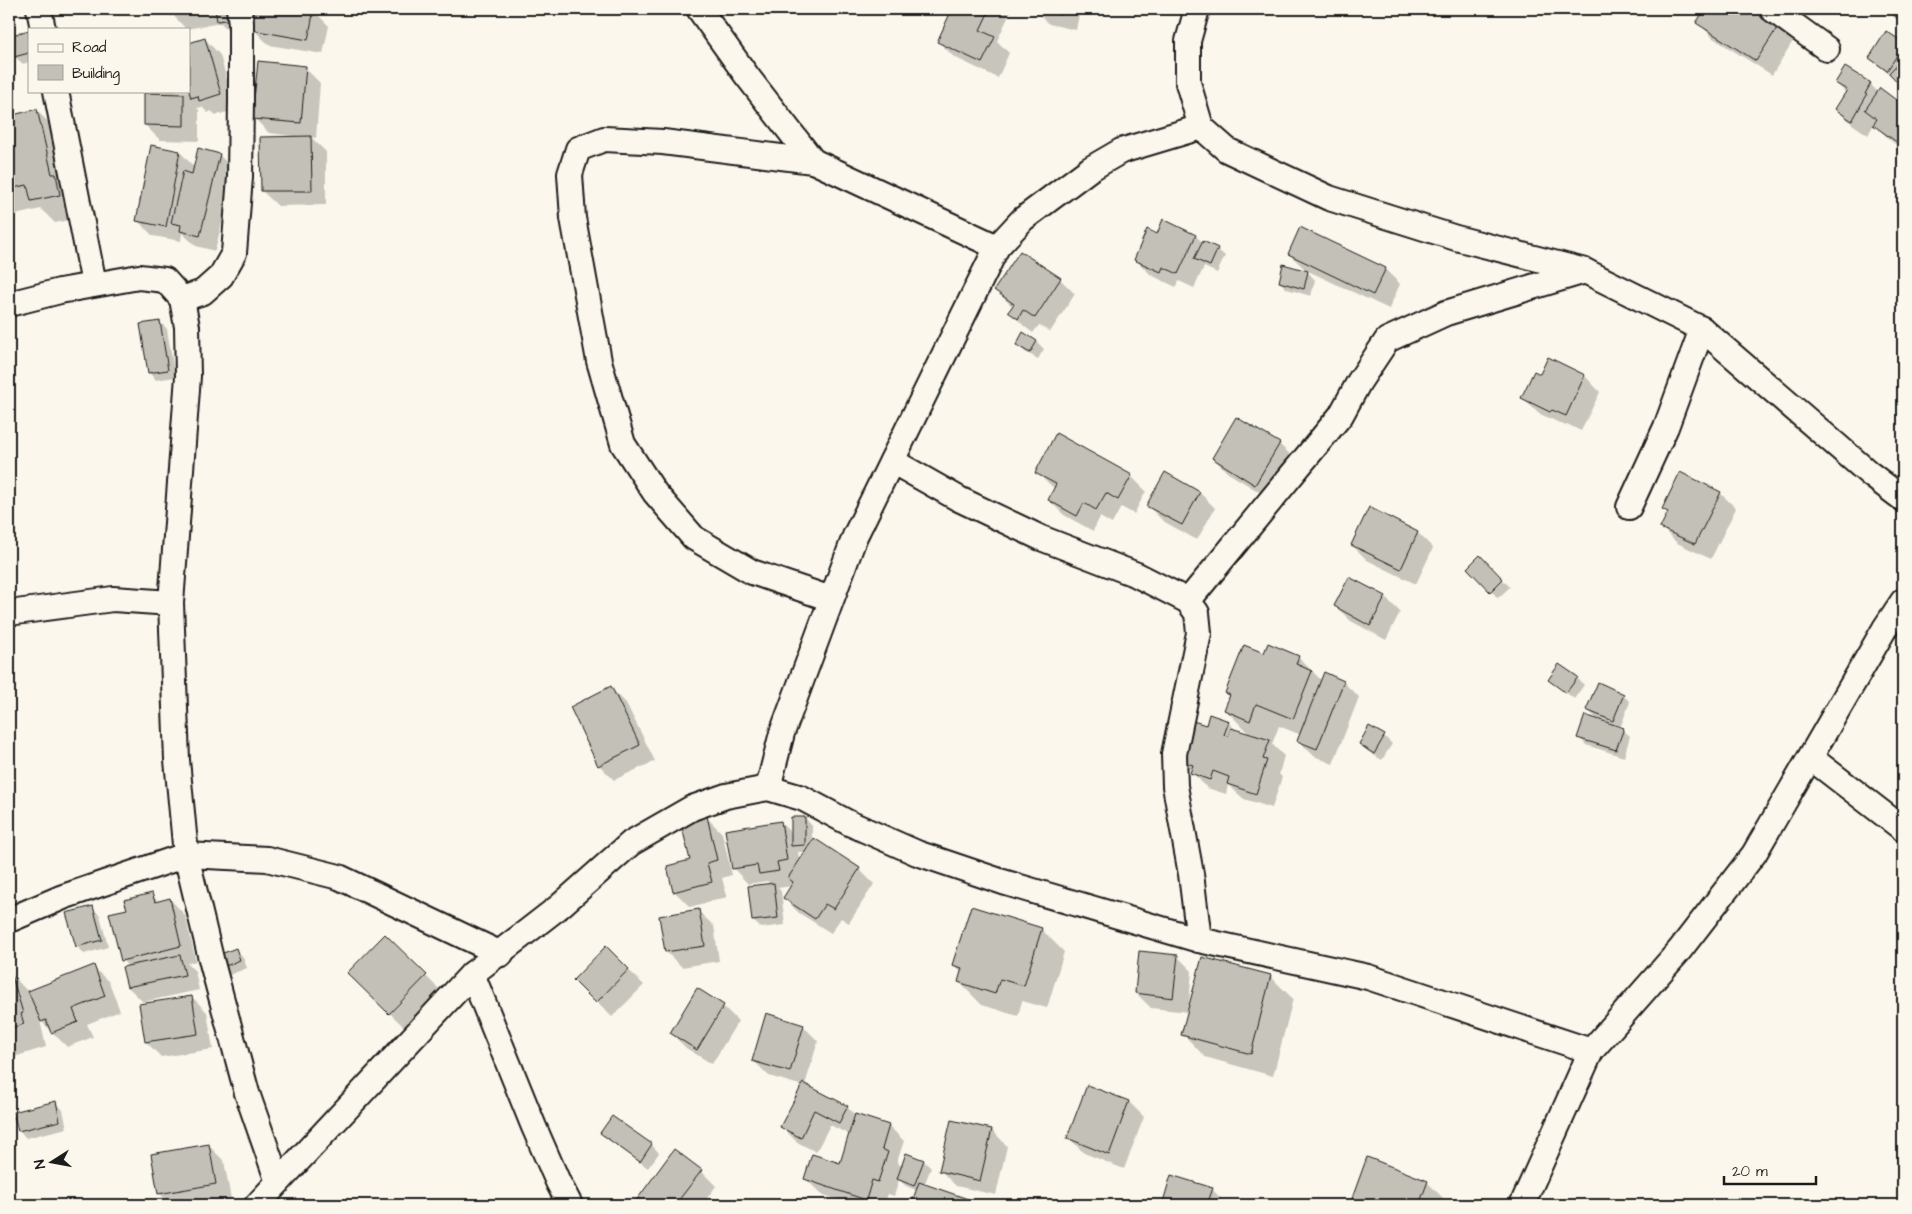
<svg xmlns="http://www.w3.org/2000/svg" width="1912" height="1214" viewBox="0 0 1912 1214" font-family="'Architects Daughter',sans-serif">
<rect width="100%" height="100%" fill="#fbf7ec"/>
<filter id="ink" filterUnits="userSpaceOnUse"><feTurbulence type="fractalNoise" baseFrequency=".02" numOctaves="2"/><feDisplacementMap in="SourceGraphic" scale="10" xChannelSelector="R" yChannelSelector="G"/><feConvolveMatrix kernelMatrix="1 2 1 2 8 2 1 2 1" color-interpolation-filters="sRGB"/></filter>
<g filter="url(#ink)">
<g fill="#0003" fill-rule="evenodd">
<path d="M171,9H244L234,36L221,23L186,29L172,14Z"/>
<path d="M257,9L313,10L329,26L323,54L269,45L254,30Z"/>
<path d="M954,9H1012L997,41L1009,53L998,78L954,57L939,42Z"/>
<path d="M1033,9H1080L1076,30L1049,24Z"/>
<path d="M1686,9H1699L1695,15Z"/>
<path d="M1706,9H1751L1778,26L1793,41L1772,75L1713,38L1698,22Z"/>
<path d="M29,32V62L23,64L15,57L10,37Z"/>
<path d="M1887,32L1903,44V86L1870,58Z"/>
<path d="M205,39L220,55L235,110L216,115L211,111L208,113L202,107L197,108L199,110V141L160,140L145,125L151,94L147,91H189V44Z"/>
<path d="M305,68L320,83L316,138L311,137L326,152V205L278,206L262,191L292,136L269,133L254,118Z"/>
<path d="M1836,83L1870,84L1878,92L1880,90L1903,106V150L1890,140L1874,124L1868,135L1852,124L1836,109L1846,93Z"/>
<path d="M37,111L60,133L82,217L55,223L41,209L15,215L9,208V117Z"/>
<path d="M180,152L195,168L219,155L235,170L215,251L196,246L182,233L181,241L153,236L138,221Z"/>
<path d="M1157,236H1196L1203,243L1217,249L1225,256L1217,273L1204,267L1194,288L1179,281L1176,287L1151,275L1135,259Z"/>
<path d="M1289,254L1385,269L1400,284L1389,309L1306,270L1315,280L1311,296L1287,289L1280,282L1308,272Z"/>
<path d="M1060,279L1075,294L1050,332L1039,325L1033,333L1025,327L1010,312L1013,307L995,290Z"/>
<path d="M160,322L167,329L175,377L156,380L149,373Z"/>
<path d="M1037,342L1044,349L1038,359L1025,352L1018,344Z"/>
<path d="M1549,359L1585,376L1600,392L1581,431L1567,424L1566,426L1538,413L1523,398L1541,376Z"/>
<path d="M1237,418L1279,444L1295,459L1271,499L1228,473L1213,458Z"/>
<path d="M1036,472L1131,476L1146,491L1134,514L1121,507L1112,524L1100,517L1093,531L1064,515L1049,500L1055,489Z"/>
<path d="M1200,493L1215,508L1197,540L1163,521L1148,506Z"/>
<path d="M1720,493L1736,508L1711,559L1677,543L1662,528L1669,514L1664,509Z"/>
<path d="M1418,533L1433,548L1416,584L1367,560L1352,545Z"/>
<path d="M1480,557L1510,587L1498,598L1469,568Z"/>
<path d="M1385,597L1400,612L1386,640L1351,621L1335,606Z"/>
<path d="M1265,655L1298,657L1322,681L1343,682L1359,697L1333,764L1314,756L1299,741L1301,735L1279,726L1272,744L1284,756L1279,774L1282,777L1272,808L1244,799L1228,785L1226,794L1207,788L1182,761L1206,727L1228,722L1237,731L1251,736L1226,710L1231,697L1226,693Z"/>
<path d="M1577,678L1584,685L1574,699L1550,679Z"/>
<path d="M611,688L626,703L655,761L614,780L599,765Z"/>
<path d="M1623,695L1630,702L1620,728L1630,736L1624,757L1586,745L1579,737L1599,721L1588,710Z"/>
<path d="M1384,736L1392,744L1382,760L1367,751L1360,744Z"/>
<path d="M706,817L722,833L732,875L722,878L727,897L690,907L674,891L692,861Z"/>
<path d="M805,818L812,826V844L859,869L874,884L849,923L841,918L831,933L799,913L784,898L792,886L778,888L781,891L785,925L761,928L753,921L749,887L771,884L767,881L748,884L733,868L780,822L792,834ZM798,852H807L800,863Z"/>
<path d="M152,895L159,902L170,899L185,915L196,961L187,963L195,971L199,990L143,1002L128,987L129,967L122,960L128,910Z"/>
<path d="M92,908L100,915L108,947L84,954L77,946Z"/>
<path d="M698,911L714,926L719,961L682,967L666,952L661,917Z"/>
<path d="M1041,929L1064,952L1047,1008L1022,1001L1018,1016L982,1005L959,982L962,973L954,965Z"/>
<path d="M385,936L441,991L405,1028L349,973Z"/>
<path d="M606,948L644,985L612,1017L575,980Z"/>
<path d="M236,950L243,957L247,968L229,975L222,967Z"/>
<path d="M1177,956L1192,971L1189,1003L1270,976L1293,999L1273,1076L1205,1057L1183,1034L1188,1012L1151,1008L1136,993Z"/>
<path d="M93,967L109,982L120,1011L87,1024L93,1037L67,1047L40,1020L46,1047L14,1057L12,1055H9V975L11,974L28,992Z"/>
<path d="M192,997L207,1012L213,1049L161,1057L146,1042Z"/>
<path d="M723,1006L738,1021L712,1064L686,1048L671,1033Z"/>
<path d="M803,1026L818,1041L805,1085L847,1107L856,1116L889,1126L904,1141L897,1162L902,1167L924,1161L931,1168L924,1185L967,1200L972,1205H913L918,1191L906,1186L899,1180L894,1196L888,1194L884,1205H854L821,1194L806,1179L841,1164L850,1135L830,1125L816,1152L797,1142L782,1127L803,1086L769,1076L754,1061Z"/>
<path d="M1088,1086L1129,1102L1144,1117L1124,1169L1084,1153L1069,1138Z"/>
<path d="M56,1102L63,1110L67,1128L26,1138L19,1130Z"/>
<path d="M613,1117L652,1145L659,1153L648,1168L609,1140L601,1133Z"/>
<path d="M952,1121L992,1130L1007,1146L996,1195L956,1186L941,1171Z"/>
<path d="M209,1146L224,1161L231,1199L195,1205H171L159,1193Z"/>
<path d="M675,1151L701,1171L716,1186L702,1205H635Z"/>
<path d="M1368,1159L1427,1182L1450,1205H1351Z"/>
<path d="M1172,1177L1212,1189L1227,1205H1164Z"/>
</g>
<g fill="#c3c0b8" stroke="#1c1c1c">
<path d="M170,9H204L170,15Z"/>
<path d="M215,9H231L233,19L217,21Z"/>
<path d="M256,9H314L308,40L252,30Z"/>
<path d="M952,9H990L980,30L995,37L982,63L937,42Z"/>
<path d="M1032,9H1062L1061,15Z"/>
<path d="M1705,9H1754L1779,25L1756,61L1696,23Z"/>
<path d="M1887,9H1903V24Z"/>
<path d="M29,30V53L14,57L9,36Z"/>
<path d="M1886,31L1903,42V46L1887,71L1869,58Z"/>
<path d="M205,38L221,94L199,101L198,96L191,98L189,91V43Z"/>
<path d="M1903,58V88L1889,73Z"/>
<path d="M258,61L306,66L301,123L252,119Z"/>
<path d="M1845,67L1871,83L1865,94L1867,95L1852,121L1835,109L1847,90L1835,83Z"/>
<path d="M1880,88L1903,105V109L1899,115L1903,118V136L1898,143L1873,125L1877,119L1865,110Z"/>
<path d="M144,93L184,94V126L144,125Z"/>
<path d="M37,109L52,174H56L60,195L31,201L27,185L9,189V116Z"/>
<path d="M311,136L312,191H261L260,137Z"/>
<path d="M151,145L180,151L166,227L136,221Z"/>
<path d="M198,148L220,154L200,236L180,231L181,225L171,223L183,171L192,174Z"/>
<path d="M1163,219L1196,235L1178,274L1163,267L1161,272L1134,260L1147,229L1157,234Z"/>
<path d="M1300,227L1386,268L1373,295L1288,254Z"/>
<path d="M1203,241L1218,248L1210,266L1194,259Z"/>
<path d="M1020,251L1061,278L1035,318L1023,310L1018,319L1008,312L1014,304L994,290Z"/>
<path d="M1283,264L1308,271L1304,289L1279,282Z"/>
<path d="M160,321L168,370L148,373L140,324Z"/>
<path d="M1023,332L1037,341L1030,353L1016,345Z"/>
<path d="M1548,357L1585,375L1566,416L1552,410L1550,412L1521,398L1534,371L1540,374Z"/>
<path d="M1236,417L1280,443L1255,485L1212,458Z"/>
<path d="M1056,433L1132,475L1118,500L1106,493L1096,510L1084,503L1077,516L1048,500L1056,484L1035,473Z"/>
<path d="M1165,472L1200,492L1182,525L1146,506Z"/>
<path d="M1680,472L1721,492L1695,544L1660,528L1668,512L1662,509Z"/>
<path d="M1369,507L1418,532L1401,569L1351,545Z"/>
<path d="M1480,555L1503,579L1490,592L1467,568Z"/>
<path d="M1349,577L1386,596L1370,626L1334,606Z"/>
<path d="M1268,643L1299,656L1296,664L1312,671L1293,719L1256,704L1250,721L1224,710L1230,695L1225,693L1244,645L1264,653Z"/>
<path d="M1559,664L1578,677L1566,693L1548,680Z"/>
<path d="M1324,672L1344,681L1317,749L1297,741Z"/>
<path d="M1598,682L1624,694L1613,721L1586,710Z"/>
<path d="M611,686L640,745L598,766L570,707Z"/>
<path d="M1209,714L1229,721L1224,735L1228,736L1231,728L1270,740L1263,759L1267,760L1256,794L1227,784L1229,777L1213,771L1210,780L1190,773L1193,765L1181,761L1193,721L1206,725Z"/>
<path d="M1585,715L1624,728L1616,750L1577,738Z"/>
<path d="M1369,726L1385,735L1374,754L1359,744Z"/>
<path d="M707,816L717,860L707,863L712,882L673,892L667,866L690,860L681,823Z"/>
<path d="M791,817H805V845L791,846Z"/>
<path d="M781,821L787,860L777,862L779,871L759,874L757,865L732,869L725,830Z"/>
<path d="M814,838L860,868L834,909L825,904L815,919L783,898L793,882L788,878Z"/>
<path d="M774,883L778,918L752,921L748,886Z"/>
<path d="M152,893L155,902L170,898L181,946L121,961L109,913L127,909L124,900Z"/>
<path d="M93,906L102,940L76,947L66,913Z"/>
<path d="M971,906L1042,928L1024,986L1000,979L995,994L958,982L962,968L952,965Z"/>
<path d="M699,909L705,946L665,952L659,916Z"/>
<path d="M385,934L427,975L389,1014L347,973Z"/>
<path d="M606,946L629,969L596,1003L573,980Z"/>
<path d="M236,948L240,960L221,968L216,956Z"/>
<path d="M1139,951L1178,955L1173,998L1135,993Z"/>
<path d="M180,955L185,975L127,987L122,967Z"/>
<path d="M1202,957L1271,975L1251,1054L1181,1035Z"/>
<path d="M94,965L105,996L73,1009L78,1022L51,1033L46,1020L41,1022L28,991Z"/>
<path d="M11,973L23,1013L21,1014L24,1024L9,1029V974Z"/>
<path d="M697,988L724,1005L697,1050L670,1033Z"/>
<path d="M192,996L198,1034L145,1042L139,1004Z"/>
<path d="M766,1013L804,1025L790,1072L752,1061Z"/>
<path d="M803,1083L848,1106L839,1123L814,1110L801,1138L780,1127Z"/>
<path d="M1087,1085L1129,1101L1109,1155L1067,1138Z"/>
<path d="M56,1101L60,1121L18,1131L13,1112Z"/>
<path d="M855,1114L889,1125L882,1149L888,1152L878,1182L872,1180L866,1200L804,1179L812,1154L840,1163Z"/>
<path d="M612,1116L652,1144L640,1162L600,1133Z"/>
<path d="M951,1120L992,1129L980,1181L939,1171Z"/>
<path d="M209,1144L216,1184L158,1194L151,1154Z"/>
<path d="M674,1149L702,1170L675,1205H633Z"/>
<path d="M906,1153L924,1160L914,1186L897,1179Z"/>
<path d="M1367,1157L1428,1181L1419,1205H1348L1349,1203L1350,1204Z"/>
<path d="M1171,1175L1213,1188L1207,1205H1162Z"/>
<path d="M919,1182L968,1199L966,1205H911Z"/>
</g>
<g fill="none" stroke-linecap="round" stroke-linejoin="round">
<defs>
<g id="street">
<path d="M39,9L43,29"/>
<path d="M699,9L747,76L813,161L997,247"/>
<path d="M1197,9L1188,41V83L1201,127L1227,150L1329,198L1456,238L1585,271L1702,329L1870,474L1903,499"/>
<path d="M1772,9L1827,49"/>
<path d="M56,91L94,284"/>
<path d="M813,161L663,142L604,139L578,149L570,174L573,218L599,361L623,444L655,493L694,538L752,572L831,599"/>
<path d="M182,299L203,292L221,276L234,253L240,177L241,100V23L239,9"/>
<path d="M9,304L60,291L139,277L165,280L182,299L187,327L188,376L171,603L177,760L186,855L212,963L247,1093L278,1182"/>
<path d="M892,461L959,499L1041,538L1137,575L1188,601L1197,613L1199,633L1174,754L1175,786L1191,874L1199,940"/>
<path d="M1629,507L1666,427L1702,329"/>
<path d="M1188,601L1341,415L1359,382L1387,340L1446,313L1585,271"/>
<path d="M9,613L113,599L171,603"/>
<path d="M1811,758L1903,829"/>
<path d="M768,788L782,733L855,536L997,247L1023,219L1090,169L1121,151L1201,127"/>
<path d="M9,920L63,897L186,855L267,859L339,877L501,954"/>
<path d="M472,974L534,1127L558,1182L570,1205"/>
<path d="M257,1205L472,974L560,906L631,843L692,808L726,796L768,788L802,798L849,823L917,853L1003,882L1199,940L1368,977L1591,1051"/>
<path d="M1522,1205L1591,1051L1679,951L1754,854L1885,628L1903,601"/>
</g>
</defs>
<use href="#street" stroke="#1c1c1c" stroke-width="28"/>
<use href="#street" stroke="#fbf7ec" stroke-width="24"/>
</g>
</g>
<rect width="1912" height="1214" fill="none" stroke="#fbf7ec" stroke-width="30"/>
<rect x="15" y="15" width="1882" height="1184" fill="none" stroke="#1c1c1c" stroke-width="2" filter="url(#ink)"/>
<rect x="28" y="28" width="162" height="65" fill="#fbf7ec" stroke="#a29f99"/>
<rect x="38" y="44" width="25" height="8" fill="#fbf7ec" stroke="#a29f99"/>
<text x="72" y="52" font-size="15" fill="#1c1c1c">Road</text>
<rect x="38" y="65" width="25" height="15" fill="#c3c0b8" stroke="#a29f99"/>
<text x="72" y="78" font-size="15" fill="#1c1c1c">Building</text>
<g transform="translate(52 1162) rotate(259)" stroke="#fbf7ec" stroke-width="4" paint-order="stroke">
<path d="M0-4L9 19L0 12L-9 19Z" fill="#1c1c1c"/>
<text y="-8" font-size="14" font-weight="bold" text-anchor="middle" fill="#1c1c1c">N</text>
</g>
<path d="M1724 1176v8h92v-8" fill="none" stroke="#1c1c1c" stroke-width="2.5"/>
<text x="1732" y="1176" font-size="15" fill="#1c1c1c" stroke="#fbf7ec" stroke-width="4" paint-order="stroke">20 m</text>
</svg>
